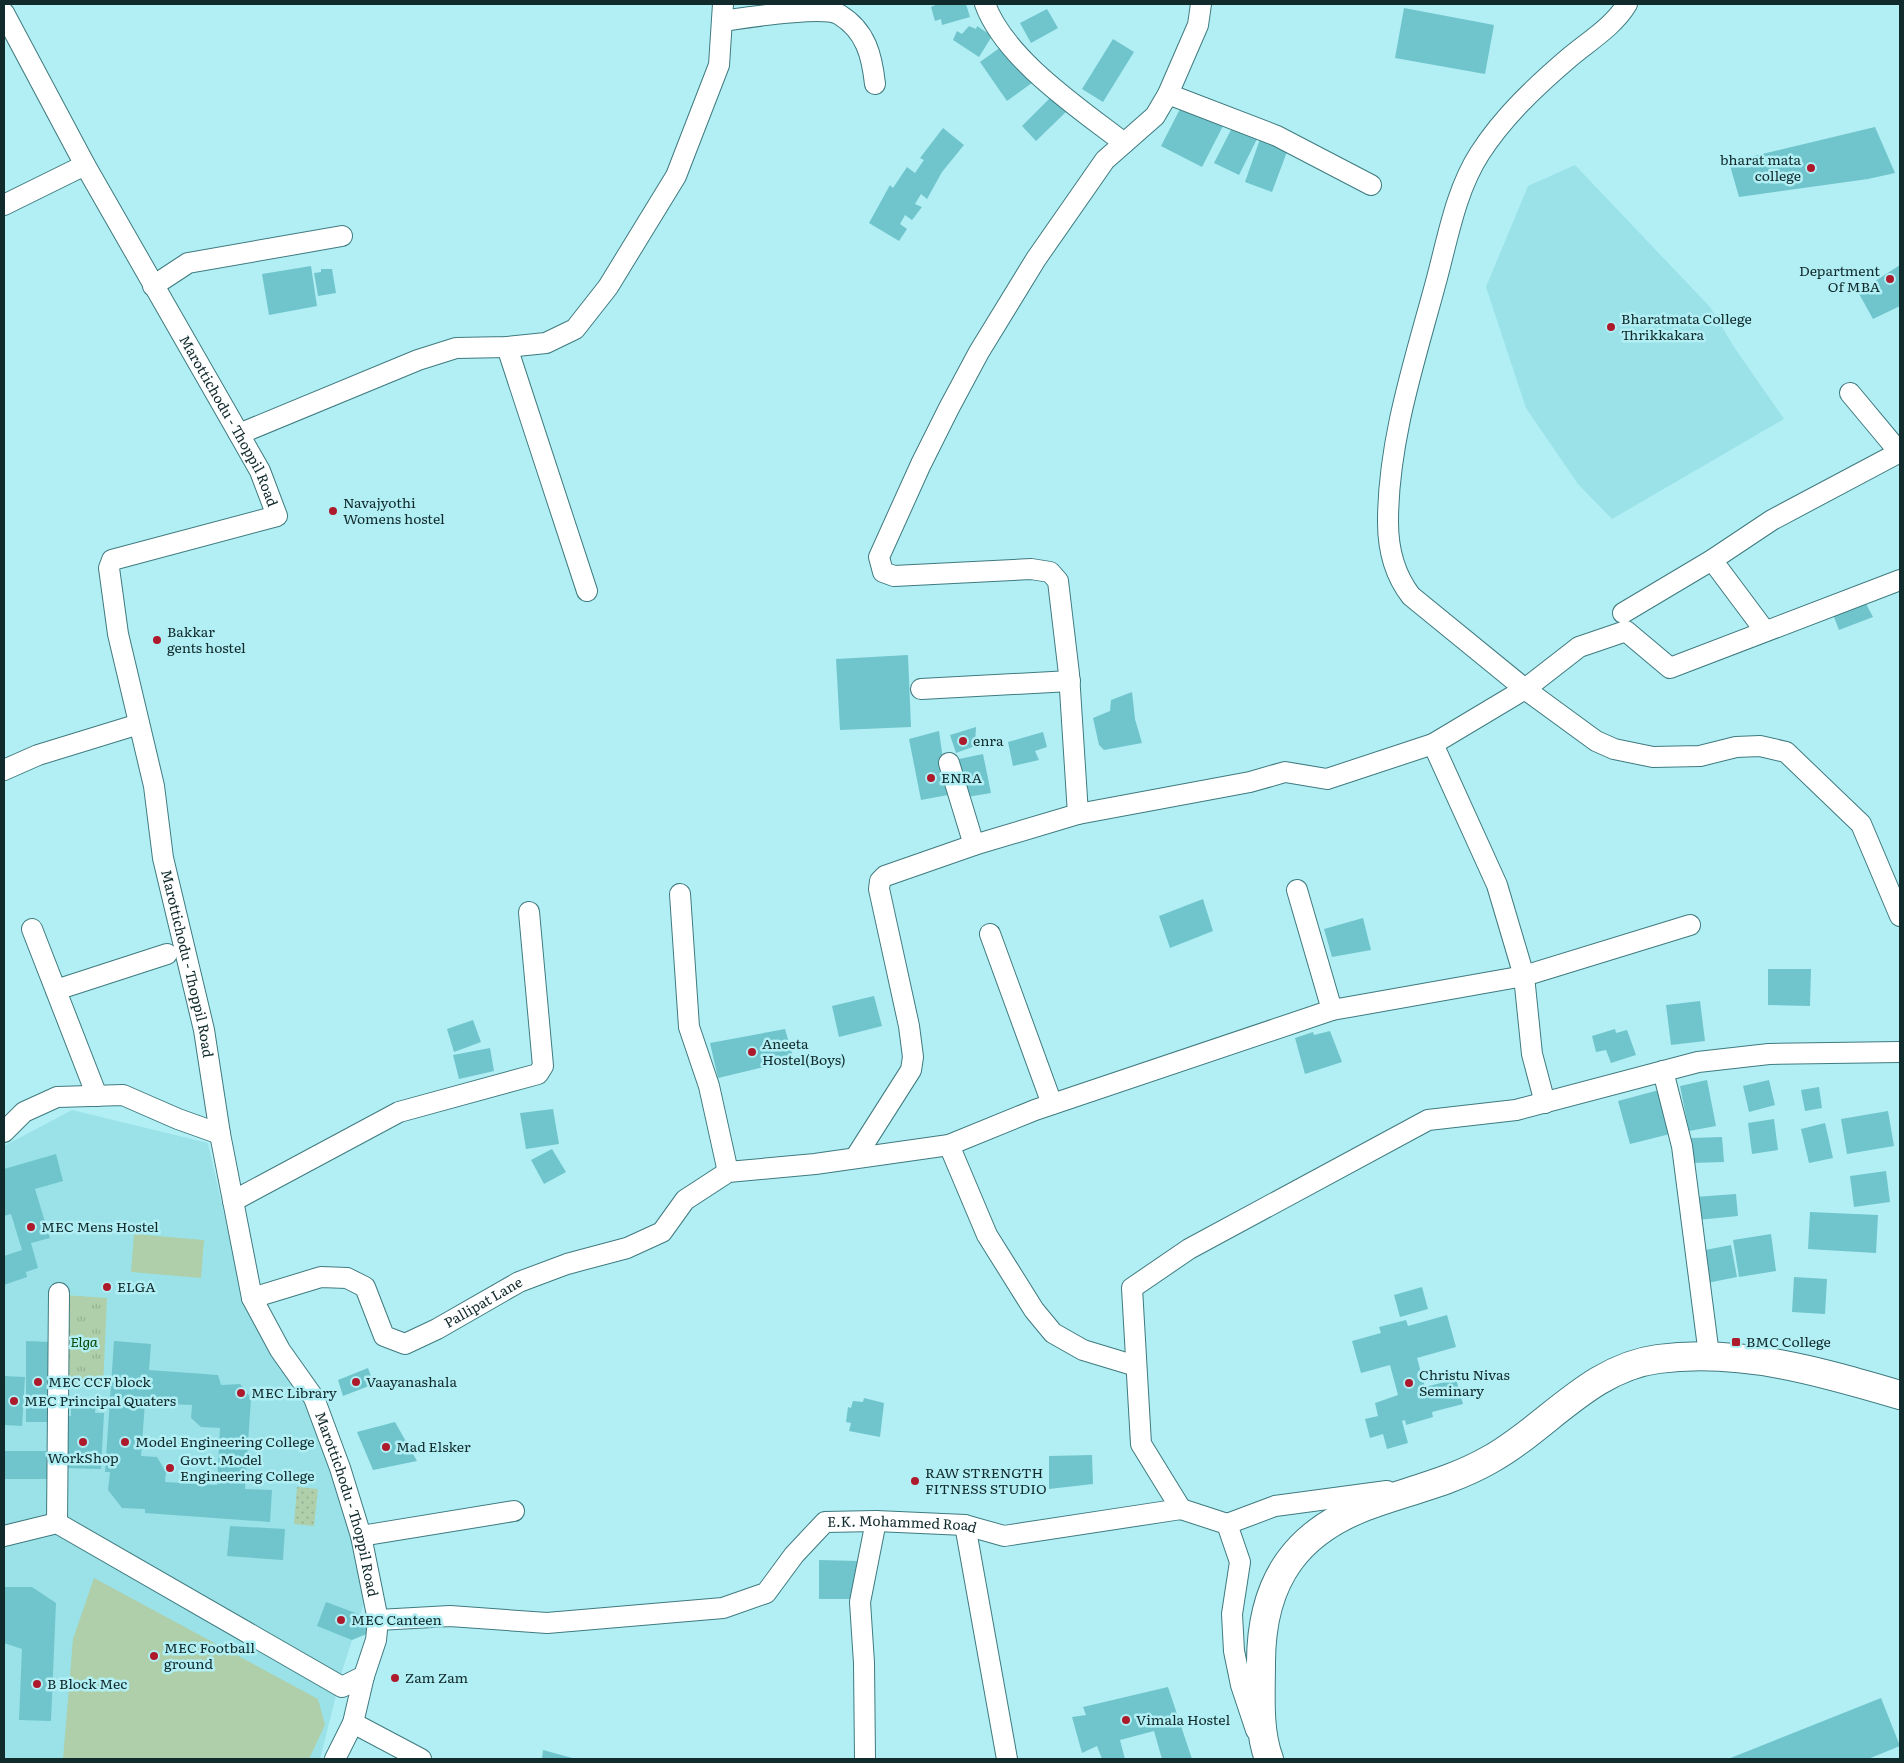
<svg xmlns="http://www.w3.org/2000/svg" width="1904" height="1763" viewBox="0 0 1904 1763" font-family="Literata,serif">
<defs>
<pattern id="park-tufts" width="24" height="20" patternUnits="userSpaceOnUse" patternTransform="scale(1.25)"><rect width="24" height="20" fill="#aecfaa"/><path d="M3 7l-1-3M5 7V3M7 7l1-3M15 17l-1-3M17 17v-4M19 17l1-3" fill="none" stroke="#95b292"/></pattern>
<pattern id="garden-dots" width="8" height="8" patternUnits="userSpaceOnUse" patternTransform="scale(1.25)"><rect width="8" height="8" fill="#aecfaa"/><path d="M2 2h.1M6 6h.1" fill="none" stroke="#95b292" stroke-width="1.8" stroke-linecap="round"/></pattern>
</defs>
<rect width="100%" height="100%" fill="#b1eff4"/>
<g fill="#9ae2e8">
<path d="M1575,165L1710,307L1734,347L1784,419L1612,519L1578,484L1526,408L1486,287L1528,186Z"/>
<path d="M72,1110L208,1143L244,1303L313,1402L370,1585L343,1668L320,1759H4V1146Z"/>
</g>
<g fill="#aecfaa">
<path d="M134,1234L204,1240L201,1278L131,1272Z"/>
<path d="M94,1578L318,1699L325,1725L309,1759H63L73,1639Z"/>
</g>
<path fill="url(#park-tufts)" d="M64,1295L107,1298L103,1388L62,1385Z"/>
<path fill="url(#garden-dots)" d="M297,1487L318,1489L314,1526L294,1524Z"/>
<g fill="#70c5cc" fill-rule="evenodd">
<path d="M937,4H966L970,17L942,25L941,19L935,21L931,7Z"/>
<path d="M1404,8L1494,25L1485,74L1395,58Z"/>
<path d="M1047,9L1058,28L1031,43L1020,23Z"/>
<path d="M969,26L976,29L977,26L992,36L979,57L953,40L957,31L962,34Z"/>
<path d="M1113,39L1134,52L1103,102L1082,89Z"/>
<path d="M1005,44L1036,80L1007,101L980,62Z"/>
<path d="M1052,96L1067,111L1036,141L1022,126Z"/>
<path d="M1182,105L1223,126L1202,167L1161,146Z"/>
<path d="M1235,122L1259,135L1239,175L1214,163Z"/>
<path d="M1875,127L1895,173L1868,179L1739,197L1729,162Z"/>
<path d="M943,128L964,145L942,172L927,199L921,194L915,204L922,207L912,220L905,215L900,224L907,229L899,241L869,223L890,185L893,188L907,167L915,173L924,160L920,158Z"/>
<path d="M1260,139L1288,149L1272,192L1245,182Z"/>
<path d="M1900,265V306L1873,319L1858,292Z"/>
<path d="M311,266L317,306L269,315L262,274Z"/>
<path d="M321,269H332L336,293L318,296L314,273L321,272Z"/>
<path d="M1864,600L1873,617L1839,630L1832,612Z"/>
<path d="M908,655L911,727L840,730L836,659Z"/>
<path d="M1132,692L1135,719L1142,743L1104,750L1099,745L1093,718L1110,711L1111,700Z"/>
<path d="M976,727L975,746L956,753L950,735Z"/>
<path d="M939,731L948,795L921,800L909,739Z"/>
<path d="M1043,732L1047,747L1035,751L1039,760L1013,766L1008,742Z"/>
<path d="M983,754L991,793L967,797L959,759Z"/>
<path d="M1203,899L1213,931L1170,948L1159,916Z"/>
<path d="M1363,918L1371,950L1332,957L1324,929Z"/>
<path d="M1768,969H1811L1810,1006L1768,1005Z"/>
<path d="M874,996L882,1026L839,1037L832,1006Z"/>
<path d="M1700,1001L1705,1041L1671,1045L1666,1005Z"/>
<path d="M473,1020L481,1042L454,1052L447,1029Z"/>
<path d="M785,1029L794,1060L718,1078L710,1043Z"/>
<path d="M1615,1029L1616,1033L1627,1030L1636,1055L1611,1063L1606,1050L1596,1052L1592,1036Z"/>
<path d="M1330,1031L1342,1062L1305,1074L1295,1038L1313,1032L1314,1035Z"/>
<path d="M490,1048L494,1071L459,1079L453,1055Z"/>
<path d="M1707,1080L1716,1126L1689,1131L1680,1086Z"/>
<path d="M1769,1080L1775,1105L1749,1112L1743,1086Z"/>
<path d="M1819,1087L1822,1108L1805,1111L1801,1090Z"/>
<path d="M1659,1090L1670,1134L1630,1144L1618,1101Z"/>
<path d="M553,1109L559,1144L526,1149L520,1113Z"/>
<path d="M1888,1111L1894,1146L1847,1154L1841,1119Z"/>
<path d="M1774,1119L1778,1150L1752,1154L1748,1123Z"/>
<path d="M1825,1123L1833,1158L1809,1163L1801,1129Z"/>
<path d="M1722,1137L1724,1162L1692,1163L1691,1138Z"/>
<path d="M552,1149L566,1172L544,1184L531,1160Z"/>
<path d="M56,1154L63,1181L35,1189L50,1238L31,1243L38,1268L26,1272L27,1277L4,1285V1256L22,1250L11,1214L4,1216V1169Z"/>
<path d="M1886,1171L1890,1202L1854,1207L1850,1176Z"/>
<path d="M1736,1194L1738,1216L1697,1220L1695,1197Z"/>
<path d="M1810,1212L1878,1215L1876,1253L1808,1249Z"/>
<path d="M1771,1234L1776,1271L1739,1277L1733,1240Z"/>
<path d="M1731,1245L1737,1277L1707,1283L1700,1251Z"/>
<path d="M1794,1277L1827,1279L1825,1314L1792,1312Z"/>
<path d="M1422,1287L1428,1309L1400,1317L1394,1295Z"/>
<path d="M1447,1315L1456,1347L1417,1358L1425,1387L1456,1379L1463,1404L1432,1412L1433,1417L1406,1425L1405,1420L1402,1421L1408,1443L1387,1449L1383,1434L1370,1438L1365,1419L1378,1416L1375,1403L1398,1395L1390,1365L1361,1373L1352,1341L1381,1333L1379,1327L1406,1320L1408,1326Z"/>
<path d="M26,1341L51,1342L48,1422H26Z"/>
<path d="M114,1341L151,1344L149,1370L218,1375L221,1385L240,1384L251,1398L245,1489L272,1490L270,1522L145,1513V1509L122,1508L108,1490L110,1472H105ZM145,1403L192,1405L191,1418L201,1427L220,1428L217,1485L165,1482L166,1472L157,1457L141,1456Z"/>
<path d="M368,1368L374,1384L343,1396L338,1380Z"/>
<path d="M4,1376L25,1377L22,1426L4,1425Z"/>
<path d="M864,1398L884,1403L880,1437L849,1431L851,1423L846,1422L848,1407L851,1408L853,1401L863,1402Z"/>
<path d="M71,1399L96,1400L95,1413H104L101,1469L63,1468L65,1416H71Z"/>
<path d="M395,1422L417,1461L373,1470L357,1432Z"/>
<rect x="4" y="1451" width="43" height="28"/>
<path d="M1092,1455L1093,1484L1049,1489V1456Z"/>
<path d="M230,1526L285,1529L283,1560L227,1556Z"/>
<path d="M819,1560L859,1561L857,1599H819Z"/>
<path d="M4,1587H32L56,1603L51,1721L19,1720L22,1649L4,1643Z"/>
<path d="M326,1602L361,1615L369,1633L352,1640L317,1626Z"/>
<path d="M1168,1687L1192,1759H1162L1154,1731L1120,1740L1125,1759H1102L1097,1746L1082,1753L1072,1717L1086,1715L1083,1707Z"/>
<path d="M1881,1698L1900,1746L1868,1759H1728Z"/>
<path d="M543,1750L576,1759H542Z"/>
</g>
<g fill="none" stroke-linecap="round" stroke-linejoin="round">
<defs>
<g id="street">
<path d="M985,4C1005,59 1079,108 1124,143"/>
<path d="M1627,4C1614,26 1589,41 1570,57C1536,86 1504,116 1480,153C1456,190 1448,237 1437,278C1416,357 1388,439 1388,522C1388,549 1394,574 1411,596L1525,689L1596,741L1614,749L1653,757L1700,756L1736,747L1760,746L1786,752L1861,824L1900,916"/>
<path id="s1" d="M4,13L85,165L239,434L260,471L277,516L112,560L109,568L118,634L154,786L163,858L204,1030L220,1134L252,1298L280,1350L314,1398L340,1468L361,1536L378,1620L376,1640L364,1676L342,1687L57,1523L4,1536"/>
<path d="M722,21C744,18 824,5 840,15C866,31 872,56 875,84"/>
<path d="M1168,94L1277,136L1371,185"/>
<path d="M4,205L85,165"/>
<path d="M153,286L188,263L342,236"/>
<path d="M507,347L587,591"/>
<path d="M1850,393L1900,453"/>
<path d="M239,434L418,360L456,348L507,347L546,343L575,329L608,287L676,176L719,65L723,4"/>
<path d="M1712,560L1765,631"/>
<path d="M1623,613L1712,560L1772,520L1900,452"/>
<path d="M921,689L1070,681"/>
<path d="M1433,744L1497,885L1524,976L1532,1054L1545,1103"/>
<path d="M949,763L974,845"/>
<path d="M4,770L38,755L139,724"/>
<path d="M1078,814L1069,674L1058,581L1050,572L1031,569L894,576L883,572L879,557L921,464L949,408L979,352L1036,259L1105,160L1155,116L1168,94L1198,25L1201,4"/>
<path d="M1297,890L1332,1010"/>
<path d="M680,894L689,1027L709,1086L728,1172"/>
<path d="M32,929L97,1096"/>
<path d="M990,934L1052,1104"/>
<path d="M56,990L167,954"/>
<path d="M1663,1071L1682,1146L1709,1355"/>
<path d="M4,1132L24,1112L57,1097L123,1095L178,1119L220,1134"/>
<path d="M949,1145L987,1235L1034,1310L1053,1333L1083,1350L1136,1366"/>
<path d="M855,1158L911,1070L913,1057L909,1026L879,889L880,881L885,876L974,845L1078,814L1250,782L1285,772L1327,779L1433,744L1525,689L1579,647L1626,631L1670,668L1900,580"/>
<path d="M233,1201L399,1112L538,1074L543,1066L529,912"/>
<path id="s2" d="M252,1298L321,1277L347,1278L365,1287L384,1336L405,1344L437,1329L519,1282L567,1264L627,1248L662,1232L685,1200L728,1172L815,1164L949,1145L1035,1110L1332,1010L1524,976L1690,925"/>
<path d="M1181,1509L1141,1444L1132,1288L1189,1249L1428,1120L1516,1110L1698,1062L1769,1054L1900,1052"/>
<path d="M57,1523L59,1293"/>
<path d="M1227,1524L1275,1506L1387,1491"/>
<path d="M965,1525L1007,1759"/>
<path d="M361,1536L514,1511"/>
<path id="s3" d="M378,1620L450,1616L547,1623L723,1608L766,1593L794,1555L825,1522L876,1521L965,1525L1004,1536L1181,1509L1227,1524L1240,1562L1232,1614L1234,1651L1241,1685L1256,1730"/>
<path d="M353,1723L421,1759"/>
<path d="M335,1759L353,1723L364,1676"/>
<path d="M865,1759L864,1663L860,1602L876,1521"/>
</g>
<path id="secondary" d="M1269,1759C1258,1731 1261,1693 1261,1663C1261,1579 1298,1528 1378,1502C1416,1489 1454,1480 1489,1460C1546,1429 1589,1368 1658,1359C1741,1348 1822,1372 1900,1395"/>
</defs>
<use href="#street" stroke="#3f7a7f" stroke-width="22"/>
<use href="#secondary" stroke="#3f7a7f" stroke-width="30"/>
<use href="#street" stroke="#fff" stroke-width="20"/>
<use href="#secondary" stroke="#fff" stroke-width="28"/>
</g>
<g fill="#ad1a2b" stroke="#b1eff4" stroke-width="2">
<circle cx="1811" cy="168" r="5"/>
<circle cx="1890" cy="279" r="5"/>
<circle cx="1611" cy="327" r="5"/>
<circle cx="333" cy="511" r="5"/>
<circle cx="157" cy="640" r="5"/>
<circle cx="963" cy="741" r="5"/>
<circle cx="931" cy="778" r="5"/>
<circle cx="752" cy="1052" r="5"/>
<circle cx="31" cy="1227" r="5"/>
<circle cx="107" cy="1287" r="5"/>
<rect x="1731" y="1337" width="10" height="10" rx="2.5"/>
<circle cx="38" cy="1382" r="5"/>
<circle cx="356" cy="1382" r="5"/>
<circle cx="1409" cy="1383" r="5"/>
<circle cx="241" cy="1393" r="5"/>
<circle cx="14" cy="1401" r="5"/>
<circle cx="83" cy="1442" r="5"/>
<circle cx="125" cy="1442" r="5"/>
<circle cx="386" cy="1447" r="5"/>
<circle cx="170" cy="1468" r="5"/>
<circle cx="915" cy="1481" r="5"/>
<circle cx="341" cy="1620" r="5"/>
<circle cx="154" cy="1656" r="5"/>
<circle cx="395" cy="1678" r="5"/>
<circle cx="37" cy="1684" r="5"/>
<circle cx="1126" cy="1720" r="5"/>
</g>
<g text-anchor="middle" stroke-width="5" stroke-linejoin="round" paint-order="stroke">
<g font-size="14" fill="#112a2c" stroke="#b1eff4" text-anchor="start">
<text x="1801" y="165" text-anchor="end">bharat mata<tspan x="1801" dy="16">college</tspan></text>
<text x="1880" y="276" text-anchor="end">Department<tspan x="1880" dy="16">Of MBA</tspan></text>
<text x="1621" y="324">Bharatmata College<tspan x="1621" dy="16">Thrikkakara</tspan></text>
<text x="343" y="508">Navajyothi<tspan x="343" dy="16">Womens hostel</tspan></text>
<text x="167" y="637">Bakkar<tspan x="167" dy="16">gents hostel</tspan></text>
<text x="973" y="746">enra</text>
<text x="941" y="783">ENRA</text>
<text x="762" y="1049">Aneeta<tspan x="762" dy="16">Hostel(Boys)</tspan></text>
<text x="41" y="1232">MEC Mens Hostel</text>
<text x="117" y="1292">ELGA</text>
<text x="1746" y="1347">BMC College</text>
<text x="1419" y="1380">Christu Nivas<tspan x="1419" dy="16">Seminary</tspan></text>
<text x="48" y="1387">MEC CCF block</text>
<text x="366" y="1387">Vaayanashala</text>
<text x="251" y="1398">MEC Library</text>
<text x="24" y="1406">MEC Principal Quaters</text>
<text x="135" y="1447">Model Engineering College</text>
<text x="396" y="1452">Mad Elsker</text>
<text x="83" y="1463" text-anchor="middle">WorkShop</text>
<text x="180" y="1465">Govt. Model<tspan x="180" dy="16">Engineering College</tspan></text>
<text x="925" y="1478">RAW STRENGTH<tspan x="925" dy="16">FITNESS STUDIO</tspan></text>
<text x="351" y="1625">MEC Canteen</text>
<text x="164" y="1653">MEC Football<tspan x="164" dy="16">ground</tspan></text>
<text x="405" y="1683">Zam Zam</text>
<text x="47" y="1689">B Block Mec</text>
<text x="1136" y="1725">Vimala Hostel</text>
</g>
<g font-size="14" fill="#112a2c" stroke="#b1eff4">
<text dy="5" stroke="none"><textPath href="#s1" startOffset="466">Marottichodu - Thoppil Road</textPath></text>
<text dy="5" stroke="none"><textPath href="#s1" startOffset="1156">Marottichodu - Thoppil Road</textPath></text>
<text dy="5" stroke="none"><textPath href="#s2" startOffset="282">Pallipat Lane</textPath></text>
<text dy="5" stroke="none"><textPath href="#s1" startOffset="1726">Marottichodu - Thoppil Road</textPath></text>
<text dy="5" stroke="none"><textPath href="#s3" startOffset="561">E.K. Mohammed Road</textPath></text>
</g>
<g font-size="14" font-style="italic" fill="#054603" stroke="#b1eff4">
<text x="84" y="1347">Elga</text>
</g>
</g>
<rect width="1904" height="1763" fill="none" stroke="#112a2c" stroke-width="10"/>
</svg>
